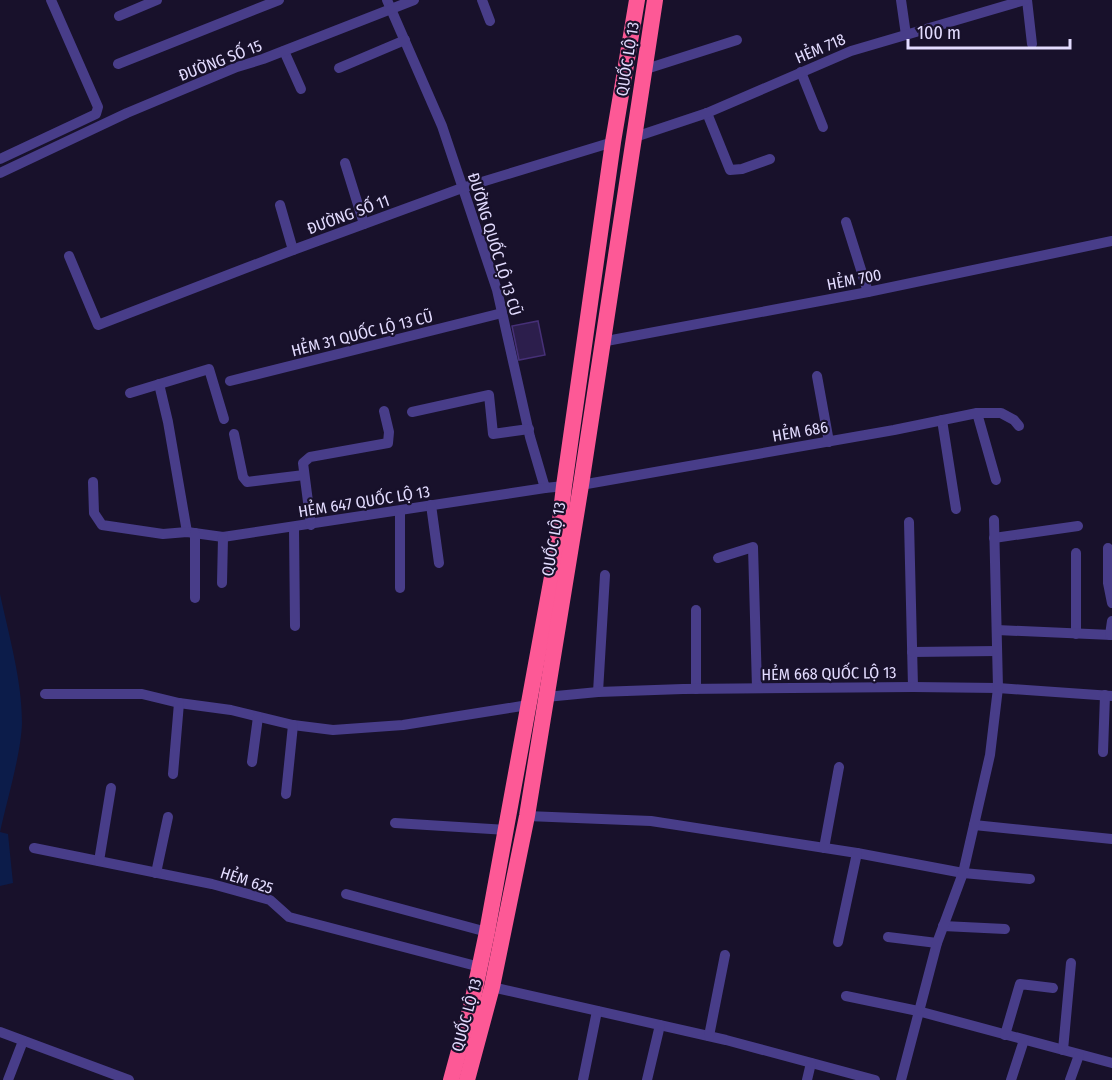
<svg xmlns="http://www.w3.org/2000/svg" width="1112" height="1080" viewBox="0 0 1112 1080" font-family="'Fira Sans Condensed',sans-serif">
<rect width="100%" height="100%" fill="#18112b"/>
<path fill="#0c1c4a" d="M0,594C9,636 22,680 22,723C21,754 7,800 0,832L8,834L13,883L0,886Z"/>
<path fill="#2c1e4c" stroke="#463077" stroke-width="1.5" d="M538,321L545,355L519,360L512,326Z"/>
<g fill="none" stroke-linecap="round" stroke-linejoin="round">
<g stroke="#483d89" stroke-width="10">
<path d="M387,0L442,126L497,290L530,437L545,488L564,486"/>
<path d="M482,0L490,21"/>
<path d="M901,0L906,35"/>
<path d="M1027,0L1032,44"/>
<path d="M119,16L157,0"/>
<path d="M284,51L301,89"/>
<path d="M118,64L279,0"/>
<path d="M339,68L405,40"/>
<path d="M643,70L737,40"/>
<path d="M801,72L823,127"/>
<path d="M707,113L730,170L742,169L770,159"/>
<path d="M632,138L707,113L851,51L1025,0"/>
<path d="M0,159L96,114L98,107L51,0"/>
<path d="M345,163L364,224"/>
<path d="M0,173L127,113L237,67L263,59L414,0"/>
<path d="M280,205L293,250"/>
<path d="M846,222L868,292"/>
<path d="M69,256L98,325L293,250L462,188L613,142"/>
<path d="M601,342L868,292L1112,241"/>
<path d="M817,376L829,442"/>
<path d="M230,381L502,313"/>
<path d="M159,384L168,422L187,532"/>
<path d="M130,393L209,369L224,419"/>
<path d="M412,412L489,395L493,434L529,429"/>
<path d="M977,413L996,480"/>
<path d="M942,420L956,509"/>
<path d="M234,434L243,477L247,482L304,475"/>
<path d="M93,482L94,513L102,525L163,534L187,532L223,537L545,488"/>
<path d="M581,485L894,430L977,413H1001L1014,420L1019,426"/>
<path d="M431,505L439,563"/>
<path d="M909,522L913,687"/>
<path d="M311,525L303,463L310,457L388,443L389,432L384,411"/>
<path d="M294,527L295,626"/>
<path d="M994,538L1078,526"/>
<path d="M1108,548V583L1112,603"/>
<path d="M1076,553V634"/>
<path d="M718,558L753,547L757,688"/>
<path d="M222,583L223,537"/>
<path d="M400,588V511"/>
<path d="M195,598V533"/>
<path d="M696,610V689"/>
<path d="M997,630L1112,635"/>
<path d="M1110,635L1112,621"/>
<path d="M912,652L997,651"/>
<path d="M598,692L605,575"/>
<path d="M45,694H142L179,703L231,710L293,725L333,730L403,725L528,705"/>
<path d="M546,697L598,692L683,689L913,687L998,688L1112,696"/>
<path d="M1103,752L1105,695"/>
<path d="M252,762L258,717"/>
<path d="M173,774L179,703"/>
<path d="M286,794L293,725"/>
<path d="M527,816L651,821L857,853L963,873L1030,879"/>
<path d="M395,823L507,830"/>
<path d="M974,825L1112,839"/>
<path d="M34,848L212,884L270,900L289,917L480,967"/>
<path d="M824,848L839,767"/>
<path d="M99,861L111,788"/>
<path d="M156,873L168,817"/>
<path d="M346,894L487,932"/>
<path d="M943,926L1005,929"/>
<path d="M888,937L937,943"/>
<path d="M838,942L857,853"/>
<path d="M492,987L726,1040L875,1080"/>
<path d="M846,996L918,1011L1112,1063"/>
<path d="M0,1032L129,1080"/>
<path d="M1005,1035L1020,984L1053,988"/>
<path d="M709,1036L725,955"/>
<path d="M1063,1050L1071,963"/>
<path d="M8,1080L23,1041"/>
<path d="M583,1080L597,1011"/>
<path d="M647,1080L660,1025"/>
<path d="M807,1080L811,1063"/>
<path d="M901,1080L937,943L963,873L990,755L998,688L994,520"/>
<path d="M1011,1080L1024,1040"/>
<path d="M1070,1080L1079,1055"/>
</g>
<g stroke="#fd5996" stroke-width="16">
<path d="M451,1080L472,1003L487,932L556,555L564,486L613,142L637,0"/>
<path d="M467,1080L492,987L527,816L581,485L655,0"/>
</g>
</g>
<g text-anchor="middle" stroke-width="4.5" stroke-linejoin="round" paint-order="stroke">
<g font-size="16" fill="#e3dcff" stroke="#18112b">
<text transform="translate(820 48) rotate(-23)" y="6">HẺM 718</text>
<text transform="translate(627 59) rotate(-81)" y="6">QUỐC LỘ 13</text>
<text transform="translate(220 60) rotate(-21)" y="6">ĐƯỜNG SỐ 15</text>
<text transform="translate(348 214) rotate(-20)" y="6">ĐƯỜNG SỐ 11</text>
<text transform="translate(495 244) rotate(73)" y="6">ĐƯỜNG QUỐC LỘ 13 CŨ</text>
<text transform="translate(854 279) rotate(-11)" y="6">HẺM 700</text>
<text transform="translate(362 333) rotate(-14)" y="6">HẺM 31 QUỐC LỘ 13 CŨ</text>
<text transform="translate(800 431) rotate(-10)" y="6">HẺM 686</text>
<text transform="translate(364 501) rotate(-9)" y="6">HẺM 647 QUỐC LỘ 13</text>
<text transform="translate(553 539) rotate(-80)" y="6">QUỐC LỘ 13</text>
<text transform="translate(829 673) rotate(-1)" y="6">HẺM 668 QUỐC LỘ 13</text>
<text transform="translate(247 880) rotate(18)" y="6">HẺM 625</text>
<text transform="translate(466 1015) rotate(-75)" y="6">QUỐC LỘ 13</text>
</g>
</g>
<path d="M908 39v9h162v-9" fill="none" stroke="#e3dcff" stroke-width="3"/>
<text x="917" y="39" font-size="18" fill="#e3dcff" stroke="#18112b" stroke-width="4.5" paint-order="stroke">100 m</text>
</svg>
